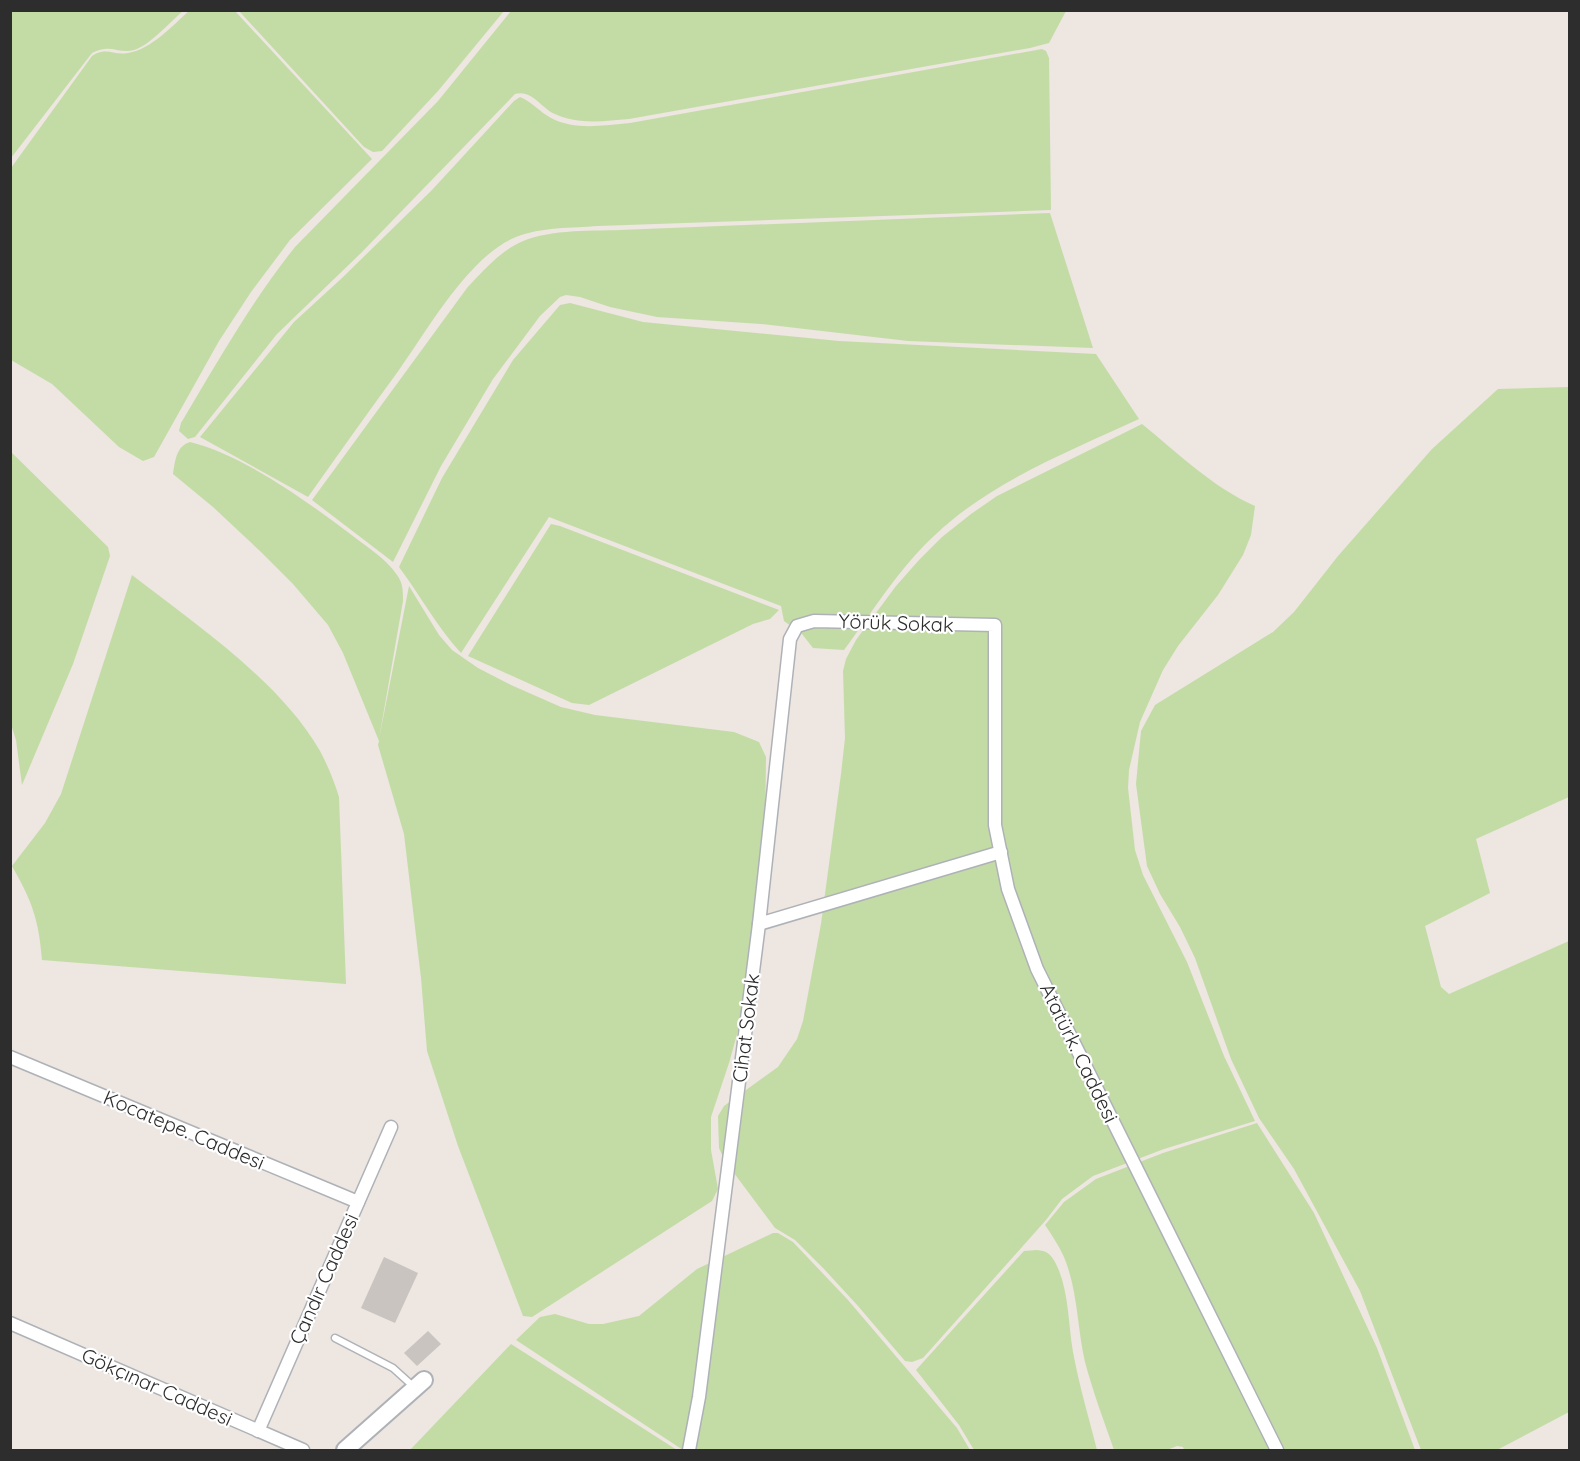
<svg xmlns="http://www.w3.org/2000/svg" width="1580" height="1461" viewBox="0 0 1580 1461" font-family="Quicksand,sans-serif">
<rect width="100%" height="100%" fill="#ede6e1"/>
<g fill="#c3dca5">
<path d="M11,10H183V11C171,21 149,46 134,50C118,54 110,43 92,53L11,158Z"/>
<path d="M190,10L235,11L372,159L290,240L251,292L219,341L154,457L143,461L119,447L52,384L11,360V168L92,56C107,46 113,56 128,53C152,49 172,26 190,10Z"/>
<path d="M239,11H504L438,91L382,151L373,152L364,147Z"/>
<path d="M511,11V10L1066,11L1049,43L1030,48L629,119C604,121 578,125 555,114C541,108 532,89 515,94L361,253L277,334L195,437L188,439L179,431L181,423C217,363 251,302 295,247L438,101Z"/>
<path d="M1042,49L1046,51L1049,58L1051,210L598,226C572,228 541,227 516,237C469,256 428,329 399,370C368,412 338,455 308,497L200,437L294,322L342,278L432,190L514,101L520,97C532,102 540,112 551,118C576,131 604,125 630,123Z"/>
<path d="M1050,213L1093,348L908,341L761,324L657,317L610,307L580,297L566,295L560,297L540,316L493,379L441,466L393,562L312,500L467,288C481,273 497,255 515,245C543,229 589,231 620,230Z"/>
<path d="M570,303L643,322L839,341L1096,354L1139,419C1068,452 992,481 935,535C899,568 873,611 844,650L813,648L802,634L784,621L781,606L549,517L461,653C437,627 420,595 399,567L442,478L513,360L560,305Z"/>
<path d="M1569,387V797L1476,839L1490,893L1425,926L1441,987L1449,994L1569,941V1412L1497,1450H1421L1360,1291L1294,1169L1259,1118L1231,1059L1195,958L1180,927L1160,894L1147,866L1136,784L1141,731L1155,705L1273,632L1294,612L1338,556L1432,449L1498,389Z"/>
<path d="M1142,424C1178,453 1212,487 1255,506L1251,535L1243,555L1218,595L1178,646L1163,670L1140,722L1129,770L1128,788L1135,850L1143,875L1187,962L1224,1056L1255,1121L1164,1149L1093,1176L1062,1199L1046,1220L923,1358L912,1362L905,1361L858,1306L824,1269L795,1240L775,1228L725,1161L719,1148L718,1116L724,1106L778,1067L797,1039L803,1021L821,924L841,774L845,738L843,671L846,659L856,640L896,586L919,560L942,537L971,514L997,496Z"/>
<path d="M190,442C243,455 305,500 349,533C365,546 385,557 397,575C403,583 403,591 403,601L379,739L409,586L439,635L452,650L478,668L511,685L561,707L595,715L734,732L759,742L766,757L764,916L757,963L729,1063L711,1117V1150L718,1189L712,1201L532,1317L523,1316L458,1146L427,1051L421,978L404,834L378,745L379,741L343,653L328,625L293,584L261,552L213,507L173,474C175,462 176,446 190,442Z"/>
<path d="M11,452L108,547L110,556L73,664L22,785L16,740L10,721Z"/>
<path d="M551,524L560,526L779,610L770,619L753,624L589,705L572,703L468,656Z"/>
<path d="M132,575C195,624 280,681 320,751C328,766 334,781 339,797L346,984L42,960C39,920 32,901 12,866L45,823L61,794Z"/>
<path d="M1257,1123L1314,1213L1377,1348L1415,1450H1184L1183,1447L1177,1446L1167,1450H1114C1104,1421 1093,1392 1085,1362C1077,1327 1078,1291 1064,1257C1059,1246 1052,1235 1045,1225L1064,1202L1096,1179L1163,1153Z"/>
<path d="M773,1233H778L793,1242L848,1300L957,1428L970,1450H683L516,1340L540,1317L555,1314L589,1324H603L639,1316L697,1269Z"/>
<path d="M1037,1250C1046,1251 1050,1253 1055,1262C1069,1288 1068,1323 1073,1352C1079,1385 1089,1418 1097,1450H974L959,1425L916,1370L1024,1251Z"/>
<path d="M511,1344L677,1450H410Z"/>
</g>
<g fill="#c9c4bf">
<path d="M384,1257L418,1273L395,1323L361,1308Z"/>
<path d="M428,1331L441,1344L417,1366L404,1353Z"/>
</g>
<g fill="none" stroke-linecap="round" stroke-linejoin="round">
<defs>
<path id="lane" d="M335,1338L393,1368L414,1387"/>
<g id="street">
<path d="M759,924L1001,852"/>
<path d="M10,1057L358,1202"/>
<path d="M10,1323L303,1450"/>
<path d="M258,1431L391,1127"/>
<path d="M689,1450L699,1397L759,924L790,639L797,626L814,621L995,625V825L1008,889L1037,969L1277,1450"/>
</g>
<path id="secondary" d="M345,1450L424,1380"/>
</defs>
<use href="#lane" stroke="#aeb2b7" stroke-width="9"/>
<use href="#street" stroke="#aeb2b7" stroke-width="15"/>
<use href="#secondary" stroke="#aeb2b7" stroke-width="20"/>
<use href="#lane" stroke="#fff" stroke-width="6"/>
<use href="#street" stroke="#fff" stroke-width="12"/>
<use href="#secondary" stroke="#fff" stroke-width="16"/>
</g>
<g text-anchor="middle" stroke-width="4.5" stroke-linejoin="round" paint-order="stroke">
<g font-size="20" fill="#2d2d2d" stroke="#fff">
<text transform="translate(896 623) rotate(2)" y="7">Yörük Sokak</text>
<text transform="translate(746 1028) rotate(-83)" y="7">Cihat Sokak</text>
<text transform="translate(1079 1053) rotate(64)" y="7">Atatürk. Caddesi</text>
<text transform="translate(184 1130) rotate(23)" y="7">Kocatepe. Caddesi</text>
<text transform="translate(324 1279) rotate(-66)" y="7">Çandır Caddesi</text>
<text transform="translate(157 1387) rotate(24)" y="7">Gökçınar Caddesi</text>
</g>
</g>
<rect width="1580" height="1461" fill="none" stroke="#2d2d2d" stroke-width="24"/>
</svg>
